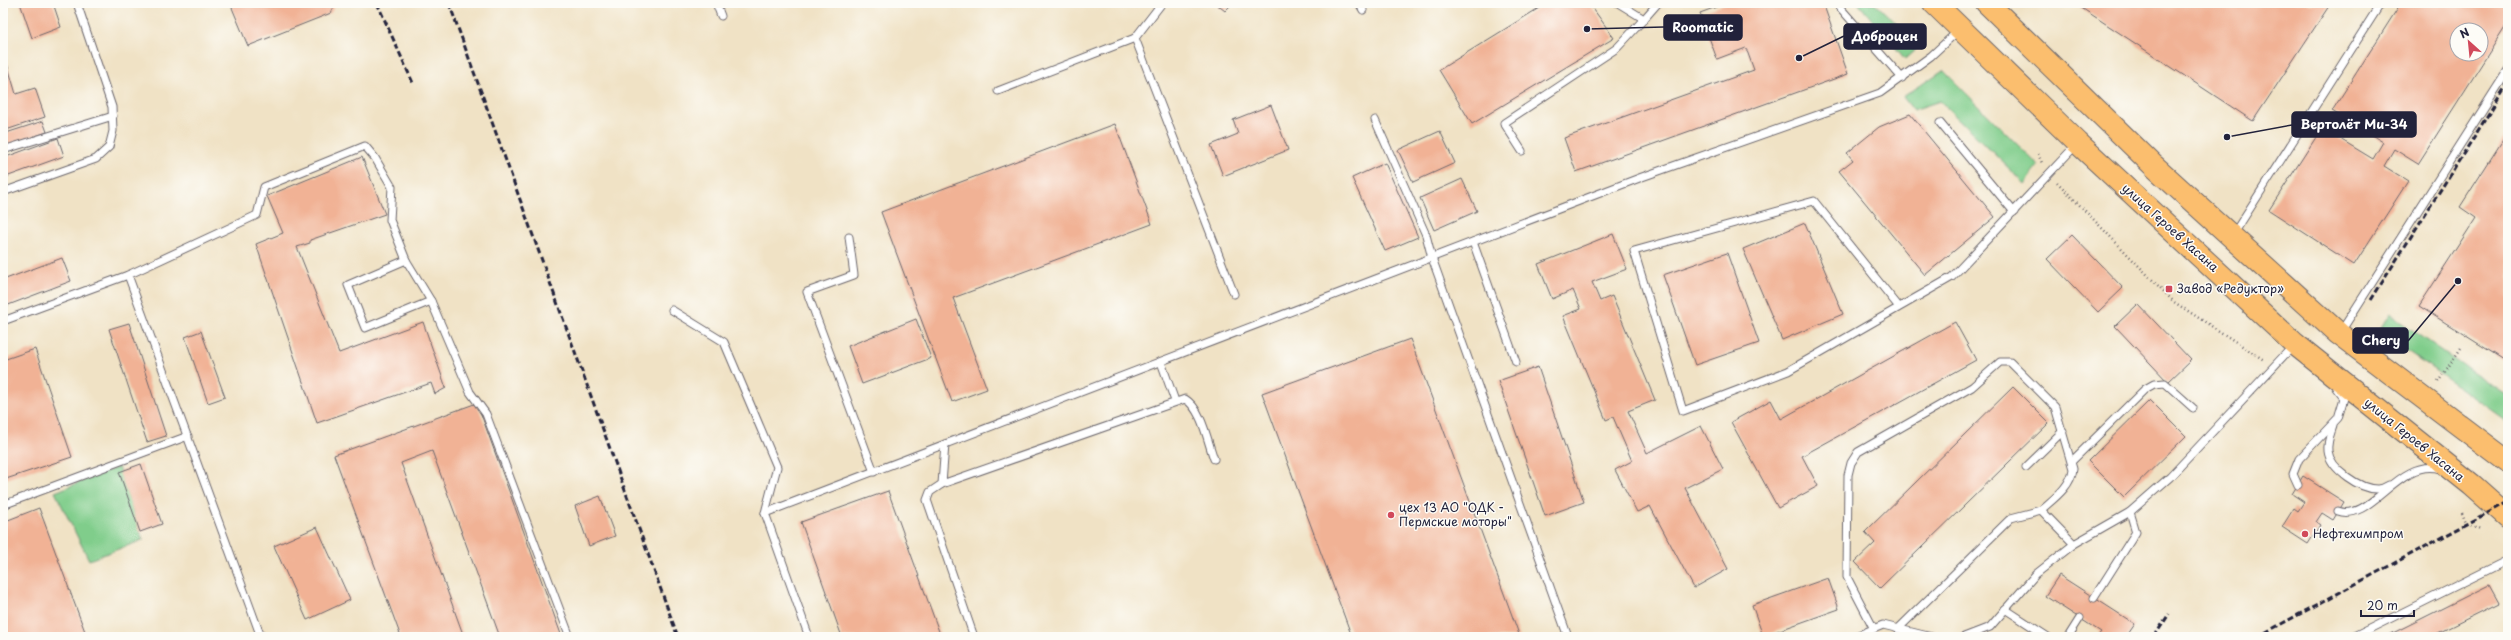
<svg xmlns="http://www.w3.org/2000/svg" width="2511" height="640" viewBox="0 0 2511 640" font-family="'Playpen Sans',sans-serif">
<rect width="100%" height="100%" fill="#fdfcf7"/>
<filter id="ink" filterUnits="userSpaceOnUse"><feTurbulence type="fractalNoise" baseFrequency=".025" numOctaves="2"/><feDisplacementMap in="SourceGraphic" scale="8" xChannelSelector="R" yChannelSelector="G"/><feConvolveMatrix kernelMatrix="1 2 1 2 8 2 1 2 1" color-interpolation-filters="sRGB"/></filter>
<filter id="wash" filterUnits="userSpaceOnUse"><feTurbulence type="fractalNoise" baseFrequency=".012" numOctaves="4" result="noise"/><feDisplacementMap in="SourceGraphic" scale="16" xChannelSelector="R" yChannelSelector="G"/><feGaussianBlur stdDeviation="0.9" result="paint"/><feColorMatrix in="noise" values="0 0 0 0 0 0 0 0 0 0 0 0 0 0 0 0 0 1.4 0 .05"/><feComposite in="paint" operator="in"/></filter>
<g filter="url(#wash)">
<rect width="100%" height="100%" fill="#f0e2c5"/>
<g fill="#80cd8b" stroke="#517863">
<path d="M1858,3H1875L1919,46L1905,59Z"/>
<path d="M1943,70L2039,166L2025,184L1940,101L1913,110L1903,97Z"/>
<path d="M2389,314L2508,396V422L2379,331Z"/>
<path d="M118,467L143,540L89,560L55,492Z"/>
</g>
<g id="blocks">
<g fill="#f1b295" fill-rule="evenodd">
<path d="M20,3H53L61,27L32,38Z"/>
<path d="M230,3H336L331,13L248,46Z"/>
<path d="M1215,3H1233L1225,11Z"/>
<path d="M1547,3H1589L1614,38L1472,124L1439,70Z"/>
<path d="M1727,3H1823L1848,74L1576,172L1564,138L1754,70L1746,48L1717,59L1700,13Z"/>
<path d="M2074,3H2331L2253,121Z"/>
<path d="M2401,3H2508V23L2418,164L2394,149L2384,166L2408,181L2354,265L2269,210L2322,128L2373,159L2383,142L2332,111ZM2457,30H2481V54H2457Z"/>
<path d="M6,60L16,94L35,88L45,117L3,131V61Z"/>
<path d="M1271,105L1288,150L1223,176L1211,145L1238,134L1233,120Z"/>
<path d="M1910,114L1995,217L1925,275L1839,171L1853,160L1847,153L1879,127Z"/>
<path d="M43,121L47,132L3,147V134Z"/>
<path d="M1115,124L1152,224L953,298L987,389L952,402L881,212Z"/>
<path d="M1440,131L1455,163L1413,182L1398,150Z"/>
<path d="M2508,132V354L2504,360L2419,306L2476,218L2460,207Z"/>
<path d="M58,138L64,156L3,178V158Z"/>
<path d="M362,157L385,214L310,240V243L297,247L339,353L423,322L446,388L435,394L431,383L317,423L256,244L283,233L267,196Z"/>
<path d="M1385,163L1418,237L1385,251L1352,178Z"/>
<path d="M1462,179L1477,211L1434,230L1420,198Z"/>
<path d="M1805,223L1843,314L1782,340L1743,249Z"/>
<path d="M1613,234L1627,269L1592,282L1600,301L1612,296L1655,400L1628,411L1647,453L1701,426L1723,469L1685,488L1728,569L1694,588L1650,506L1637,512L1615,470L1632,461L1613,417L1606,420L1563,316L1581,309L1573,290L1552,299L1538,264Z"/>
<path d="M2072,235L2123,288L2098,312L2047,259Z"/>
<path d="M1727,253L1759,343L1695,365L1663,275Z"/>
<path d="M62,258L71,281L3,307V280Z"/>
<path d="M2138,304L2191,360L2168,382L2115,326Z"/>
<path d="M916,319L931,358L862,384L848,346Z"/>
<path d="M1955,322L1976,360L1802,456L1818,486L1778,508L1731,422L1771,400L1781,419Z"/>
<path d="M129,323L166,436L147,442L109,329Z"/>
<path d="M201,331L225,397L208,403L185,337Z"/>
<path d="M1410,339L1520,637H1352L1262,393Z"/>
<path d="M35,349L72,457L3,480V360Z"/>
<path d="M1538,367L1584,502L1545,516L1498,381Z"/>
<path d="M2013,387L2049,423L1880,588L1855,562L1875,543L1865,532Z"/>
<path d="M2150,400L2186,436L2124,497L2088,461Z"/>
<path d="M477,403L562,637H500L432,451L401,463L464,637H401L334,455Z"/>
<path d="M141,464L162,524L140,532L119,472Z"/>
<path d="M2303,476L2344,502L2333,520L2322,513L2316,522L2320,525L2308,544L2282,527L2294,508L2298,511L2304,502L2292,494Z"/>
<path d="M888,491L941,637H842L801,522Z"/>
<path d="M600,496L615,536L589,546L575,506Z"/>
<path d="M39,508L87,637H3V522Z"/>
<path d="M317,527L350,600L307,620L274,546Z"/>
<path d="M2059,575L2135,624L2126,637H2097L2101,632L2045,596Z"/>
<path d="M1828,578L1839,609L1763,636L1752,605Z"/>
<path d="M2489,585L2499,603L2430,637H2385Z"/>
</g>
</g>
</g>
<g filter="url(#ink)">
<use href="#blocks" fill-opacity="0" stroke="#6a656b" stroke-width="1"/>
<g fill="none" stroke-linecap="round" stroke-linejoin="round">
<defs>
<g id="lane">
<path d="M716,3L721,16"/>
<path d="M1162,3L1135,38L1234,294"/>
<path d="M1359,3L1363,10"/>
<path d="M1618,3L1644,19L1658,3"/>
<path d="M1836,3L1902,78"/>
<path d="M998,91L1135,38"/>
<path d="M1375,120L1426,235L1432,258L1568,637"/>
<path d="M1940,123L2014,212"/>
<path d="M3,150L113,116"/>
<path d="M1522,151L1504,123L1617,48L1644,19"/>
<path d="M3,192L96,159L109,147L113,131L112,107L77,3"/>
<path d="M2233,235L2381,3"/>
<path d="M849,237L854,275L807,292L874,472"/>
<path d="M1473,242L1516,362"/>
<path d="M406,260L431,301"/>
<path d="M128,275L257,215L264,187L365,146L375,158L392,187L390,220L406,260L348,285L365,328L431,301L470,392L486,414L570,637"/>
<path d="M1899,307L1814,201L1634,251L1683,411L1788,371L1952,277L2076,145"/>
<path d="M672,310L724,342L777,467L765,513"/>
<path d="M3,321L128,275L261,637"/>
<path d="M2340,333L2508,70"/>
<path d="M1161,362L1175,401"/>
<path d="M2333,426C2330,435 2327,442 2328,451C2330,469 2360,489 2377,489C2381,489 2386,487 2389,485"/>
<path d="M945,444L942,484L930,492L927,500L974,637"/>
<path d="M2072,461L2145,389L2154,384L2165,383L2193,408"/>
<path d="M2026,467L2063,431"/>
<path d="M942,484L1185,399C1202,409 1207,440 1214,459"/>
<path d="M2298,485L2293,474L2299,459L2338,418L2344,398L2336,388"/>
<path d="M3,505L188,436"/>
<path d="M2338,511C2372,523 2398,457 2440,469"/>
<path d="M2094,598L2136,532L2130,512"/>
<path d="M2005,609L2048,637"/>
<path d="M1874,629L1847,577L1848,475L1851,463L1858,452L1972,387L2000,362H2010L2055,407L2073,469C2071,487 2053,499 2041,510L2074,544"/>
<path d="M1898,629L2011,518L2041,510"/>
<path d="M809,637L765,513L1642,177L1880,93L1931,56L1959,30"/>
<path d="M1854,637L1883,625L1932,637"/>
<path d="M1964,637L1990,627L2036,574L2074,544L2130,512L2170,477L2293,346"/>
<path d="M2068,637L2080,618"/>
<path d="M2353,637L2508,560"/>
</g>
<g id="primary">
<path d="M1934,3L2078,143L2295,344L2472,485L2508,517"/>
<path d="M1987,3L2154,166L2339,334L2508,462"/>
</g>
</defs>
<use href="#lane" stroke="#6a656b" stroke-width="9"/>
<use href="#primary" stroke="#6a656b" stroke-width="24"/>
<g stroke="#6a656b" stroke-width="2.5" stroke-dasharray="1 3" stroke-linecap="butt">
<path d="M2038,154L2042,163"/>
<path d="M2057,182L2174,302L2264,360"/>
<path d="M2506,372L2508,373"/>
<path d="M2438,382L2461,348"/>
<path d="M2462,513L2466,523L2480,529"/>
</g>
<use href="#lane" stroke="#fff" stroke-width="7"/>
<use href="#primary" stroke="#fbbe6e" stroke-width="22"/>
<g stroke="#22223b" stroke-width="3" stroke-dasharray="6 3" stroke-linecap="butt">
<path d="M377,3L413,83"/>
<path d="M449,3L678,637"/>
<path d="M2371,300L2508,83"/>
<path d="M2154,637L2169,614"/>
<path d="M2257,637L2508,502"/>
</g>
</g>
</g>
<g fill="#d1495b" stroke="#fdfcf7" stroke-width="1.5">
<rect x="2165" y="285" width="8" height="8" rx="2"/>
<circle cx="1391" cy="515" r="4"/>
<circle cx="2305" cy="534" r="4"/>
</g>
<g text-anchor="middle" stroke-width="3" stroke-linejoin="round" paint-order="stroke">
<g font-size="12" fill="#22223b" stroke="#fdfcf7">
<text transform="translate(2170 228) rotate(42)" y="4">улица Героев Хасана</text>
<text transform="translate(2414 440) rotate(39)" y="4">улица Героев Хасана</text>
</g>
<g font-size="12" fill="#22223b" stroke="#fdfcf7" text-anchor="start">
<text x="2177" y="293">Завод «Редуктор»</text>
<text x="1399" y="512">цех 13 АО "ОДК -<tspan x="1399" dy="14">Пермские моторы"</tspan></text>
<text x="2313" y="538">Нефтехимпром</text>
</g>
</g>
<path fill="none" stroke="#22223b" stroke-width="1.5" d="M1587 29L1664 27M1799 58L1844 36M2227 137L2292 125M2458 281L2408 341"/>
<g fill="#22223b" stroke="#fdfcf7" stroke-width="1.5">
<circle cx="1587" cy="29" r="4"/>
<circle cx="1799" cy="58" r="4"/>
<circle cx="2227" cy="137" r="4"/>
<circle cx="2458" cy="281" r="4"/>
</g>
<g fill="#22223b" stroke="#22223b" stroke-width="1.5">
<rect x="1664" y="15" width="78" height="25" rx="4"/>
<rect x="1844" y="24" width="82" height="25" rx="4"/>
<rect x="2292" y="112" width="124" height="25" rx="4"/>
<rect x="2353" y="328" width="55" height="25" rx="4"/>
</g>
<g font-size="13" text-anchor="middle" font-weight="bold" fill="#fff">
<text x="1703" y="32">Roomatic</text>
<text x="1885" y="41">Доброцен</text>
<text x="2354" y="129">Вертолёт Ми-34</text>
<text x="2381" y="345">Chery</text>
</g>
<rect width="2511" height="640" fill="none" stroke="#fdfcf7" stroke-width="16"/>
<g transform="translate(2469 42) rotate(333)"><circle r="19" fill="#fdfcf7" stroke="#a5a5ac"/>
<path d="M0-3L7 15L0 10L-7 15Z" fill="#d1495b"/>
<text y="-6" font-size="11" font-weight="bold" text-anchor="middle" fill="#22223b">N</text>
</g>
<path d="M2361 610v6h53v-6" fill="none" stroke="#22223b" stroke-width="2"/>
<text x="2367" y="610" font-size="12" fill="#22223b" stroke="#fdfcf7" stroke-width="3" paint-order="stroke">20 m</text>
</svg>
